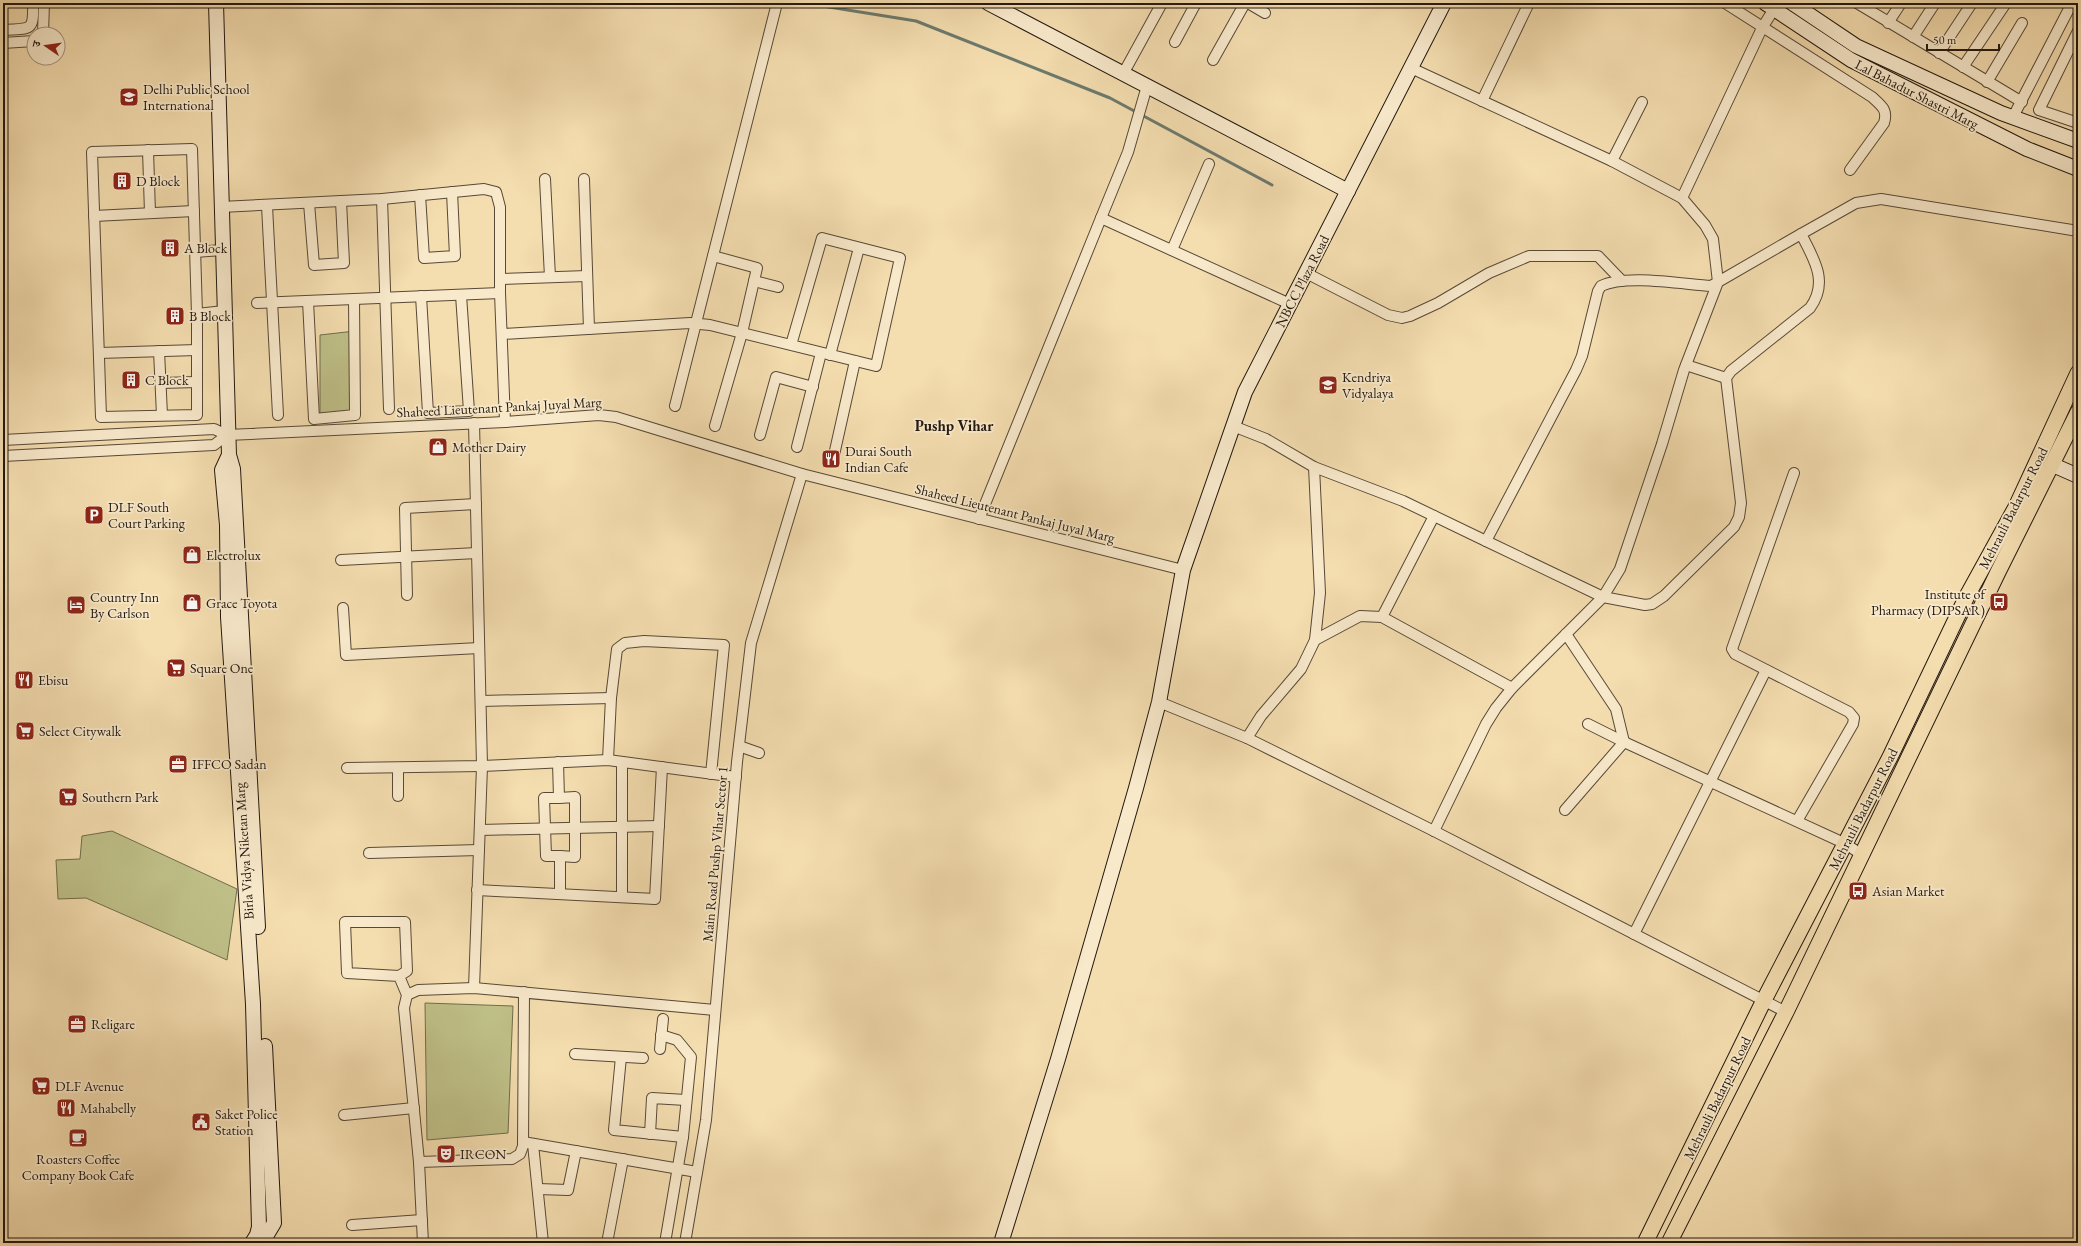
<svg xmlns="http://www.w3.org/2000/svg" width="2081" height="1246" viewBox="0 0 2081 1246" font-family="'EB Garamond','Noto Serif Devanagari',serif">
<rect width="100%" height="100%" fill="#f4ddaf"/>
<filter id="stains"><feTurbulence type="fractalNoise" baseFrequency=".005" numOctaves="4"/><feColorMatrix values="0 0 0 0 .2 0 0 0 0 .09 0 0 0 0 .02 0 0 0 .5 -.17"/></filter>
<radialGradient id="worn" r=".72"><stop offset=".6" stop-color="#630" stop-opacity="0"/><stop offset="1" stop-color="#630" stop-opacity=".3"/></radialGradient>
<g fill="#bfc088" stroke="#716c4c">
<path d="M355,331L359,411L320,416V335Z"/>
<path d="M112,831L237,889L227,960L86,898L58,899L56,860L80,859L82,836Z"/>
<path d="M425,1003L513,1006L508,1133L427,1140Z"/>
</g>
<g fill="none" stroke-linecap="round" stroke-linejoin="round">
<path stroke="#6c7a6e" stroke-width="3" d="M804,3L916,21L1110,98L1272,185"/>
<defs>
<g id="street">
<path d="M1248,3L1265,13"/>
<path d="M1725,3L1872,97C1882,106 1888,110 1884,123L1850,170"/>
<path d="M1857,3L2022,102"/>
<path d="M1888,23L1901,3"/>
<path d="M3,30C30,28 34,33 33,3"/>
<path d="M2078,31L2039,110L2078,123"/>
<path d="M43,34L44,3"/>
<path d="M1913,37L1935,3"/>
<path d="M1175,42L1196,3"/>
<path d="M3,43L34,41"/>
<path d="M1939,53L1972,3"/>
<path d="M1213,60L1245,3"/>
<path d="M1963,67L2006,3"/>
<path d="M1411,68L1612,161L1682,198L1705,225L1713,239L1718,282L1684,370L1662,444L1620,569L1603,597L1486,541L1576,370L1582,356L1598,291L1601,286C1625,274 1682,284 1711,286L1718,282L1801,234"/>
<path d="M1123,74L1162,3"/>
<path d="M1987,82L2022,23"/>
<path d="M1482,101L1529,3"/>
<path d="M2013,117L2072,3"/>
<path d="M192,149L197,314V415L101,417L92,152Z"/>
<path d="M148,150L150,213"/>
<path d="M1612,161L1642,102"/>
<path d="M545,179L550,277"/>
<path d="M584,179L589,329"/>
<path d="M420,195L424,258L455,256L452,192"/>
<path d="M1682,198L1762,28L1774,9"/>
<path d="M382,199L389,409"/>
<path d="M309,203L314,265L344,263L341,201"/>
<path d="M267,206L278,415"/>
<path d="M221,207L382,199L484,189L496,192L500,207V293L505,422"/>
<path d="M94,216L194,211"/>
<path d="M1101,218L1128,152L1147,86"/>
<path d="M1172,250L1209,164"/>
<path d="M195,252L222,250"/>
<path d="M713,256L757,268L742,333L715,426"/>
<path d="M1306,273L1388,315L1402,318L1410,316L1438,303L1489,273L1529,256H1598L1622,281"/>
<path d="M500,279L587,276"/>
<path d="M754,281L778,287"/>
<path d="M421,296L428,413L469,411L461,295"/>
<path d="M308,301L314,419L355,415L354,299"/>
<path d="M257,303L500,293"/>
<path d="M197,314L224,311"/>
<path d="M502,334L690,323L710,325L876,366L900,258L822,238L791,345"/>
<path d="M159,351L162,415"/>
<path d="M99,353L197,350"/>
<path d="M830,355L859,248"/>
<path d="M1686,365L1726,378"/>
<path d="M161,383L197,382"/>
<path d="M675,406L777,3"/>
<path d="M1233,426L1266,439L1314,467L1403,501L1486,541"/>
<path d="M760,435L776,377L813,387"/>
<path d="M3,440L214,429L227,435L505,422L599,415L616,417L802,474L1183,570"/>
<path d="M797,447L821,353"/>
<path d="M834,455L855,361"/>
<path d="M3,456L214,445L227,435"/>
<path d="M1794,473L1732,649L1735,654L1849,712L1854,718L1853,724L1797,821"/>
<path d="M979,519L1101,218L1290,304"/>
<path d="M341,560L477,553"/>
<path d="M407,595L405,508L476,504"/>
<path d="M343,608L346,655L479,648"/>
<path d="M1382,617L1434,516"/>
<path d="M1315,640L1360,616L1382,617L1512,688"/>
<path d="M481,701L611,698"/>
<path d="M1159,702L1247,738L1434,831L1786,1012"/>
<path d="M1588,724L1624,742L1846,844L1862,855"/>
<path d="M1247,738L1261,716L1301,669L1315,640L1320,593L1314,467"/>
<path d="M739,746L759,753"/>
<path d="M608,760L611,698L617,649L625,643L644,641L724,645L711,774"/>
<path d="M558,762L559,798H544L546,856H560V894"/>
<path d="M347,768L482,766L608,760L736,777"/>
<path d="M398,768V796"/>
<path d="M559,798L575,797V857L560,856"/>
<path d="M1565,810L1624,742L1616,709L1566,634"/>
<path d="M480,830L659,826"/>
<path d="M1434,831L1486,724L1496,708L1512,688L1603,597L1645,605L1652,604L1664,596L1734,527L1739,517L1741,503L1726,378L1731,371L1810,308C1829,282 1814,259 1801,234L1856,203L1881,199L2078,231"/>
<path d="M369,853L479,850"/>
<path d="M477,890L655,899L662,767"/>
<path d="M622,897V762"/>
<path d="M1634,934L1766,670"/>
<path d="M399,976L347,973L345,922H405L407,971L399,976L407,995L404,1008L419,1162L512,1159L520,1154L523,1146L524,992"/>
<path d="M474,988L482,766L474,423"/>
<path d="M407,995L418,990L474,988L715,1010"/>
<path d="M661,1035L677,1040L691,1057L683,1137"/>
<path d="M660,1049L663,1019"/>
<path d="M575,1054L643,1058"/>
<path d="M621,1057L614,1130L683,1137L665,1243"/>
<path d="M344,1115L414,1108"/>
<path d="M650,1134L652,1098L686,1100"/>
<path d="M523,1142L697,1172"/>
<path d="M533,1144L543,1243"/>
<path d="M419,1162L423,1243"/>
<path d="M538,1189L568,1190L576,1151"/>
<path d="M352,1225L422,1220"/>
<path d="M607,1243L623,1159"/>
<path d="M685,1243L706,1120L737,762L751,643L802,474"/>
</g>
<g id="secondary">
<path d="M216,3L229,455L222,470L227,525L228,617L253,1004L259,1227L257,1235L252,1243"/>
<path d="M988,3L1348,191"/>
<path d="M1765,3L1851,60L2027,149L2078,169"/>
<path d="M1792,3L1856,46L2001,113L2078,141"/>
<path d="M229,455L233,469L258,927"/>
<path d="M2053,465L2078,476"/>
<path d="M262,1243L274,1223L265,1046"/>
<path d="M1001,1243L1058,1059L1136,788L1159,702L1183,570L1245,392L1444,3"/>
</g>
<g id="primary">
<path d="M1645,1243L1764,1000L1890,757L1967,596L2016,507L2078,373"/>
<path d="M1669,1243L1786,1012L1998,572L2078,412"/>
</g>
</defs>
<use href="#street" stroke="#574937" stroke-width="12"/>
<use href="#secondary" stroke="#23180f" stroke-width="16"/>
<use href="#primary" stroke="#23180f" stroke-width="17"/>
<use href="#street" stroke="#f8e9cb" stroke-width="10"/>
<use href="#secondary" stroke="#f8e9cb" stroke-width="14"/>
<use href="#primary" stroke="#f4ddaf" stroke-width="15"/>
</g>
<defs>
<symbol id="school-square" viewBox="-11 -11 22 22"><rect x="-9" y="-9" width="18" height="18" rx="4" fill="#8f2418" stroke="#f8e9cb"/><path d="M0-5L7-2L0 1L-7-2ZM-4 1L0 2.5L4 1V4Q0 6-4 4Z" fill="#fff"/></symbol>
<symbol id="building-square" viewBox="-11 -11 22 22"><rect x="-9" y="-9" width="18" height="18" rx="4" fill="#8f2418" stroke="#f8e9cb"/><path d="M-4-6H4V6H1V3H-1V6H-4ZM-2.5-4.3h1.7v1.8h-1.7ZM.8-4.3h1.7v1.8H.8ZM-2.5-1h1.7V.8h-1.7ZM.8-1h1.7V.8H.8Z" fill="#fff"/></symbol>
<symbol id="shop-square" viewBox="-11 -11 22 22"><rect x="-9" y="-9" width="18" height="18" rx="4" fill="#8f2418" stroke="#f8e9cb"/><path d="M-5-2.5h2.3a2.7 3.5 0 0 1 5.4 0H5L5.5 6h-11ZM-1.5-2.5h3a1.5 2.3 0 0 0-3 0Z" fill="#fff"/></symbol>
<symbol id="restaurant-square" viewBox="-11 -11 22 22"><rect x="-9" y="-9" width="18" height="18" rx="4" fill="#8f2418" stroke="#f8e9cb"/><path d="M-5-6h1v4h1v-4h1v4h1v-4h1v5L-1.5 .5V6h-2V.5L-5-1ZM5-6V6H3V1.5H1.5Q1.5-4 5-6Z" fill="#fff"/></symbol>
<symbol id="parking-square" viewBox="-11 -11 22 22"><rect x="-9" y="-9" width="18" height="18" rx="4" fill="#8f2418" stroke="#f8e9cb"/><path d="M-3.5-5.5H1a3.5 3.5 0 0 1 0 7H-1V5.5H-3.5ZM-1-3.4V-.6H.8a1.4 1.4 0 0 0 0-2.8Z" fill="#fff"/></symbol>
<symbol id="bus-square" viewBox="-11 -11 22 22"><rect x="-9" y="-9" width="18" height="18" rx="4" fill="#8f2418" stroke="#f8e9cb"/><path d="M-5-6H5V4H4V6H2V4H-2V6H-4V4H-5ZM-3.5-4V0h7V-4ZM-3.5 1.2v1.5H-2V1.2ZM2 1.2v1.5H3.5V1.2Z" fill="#fff"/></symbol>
<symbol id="hotel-square" viewBox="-11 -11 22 22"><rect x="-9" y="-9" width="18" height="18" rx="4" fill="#8f2418" stroke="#f8e9cb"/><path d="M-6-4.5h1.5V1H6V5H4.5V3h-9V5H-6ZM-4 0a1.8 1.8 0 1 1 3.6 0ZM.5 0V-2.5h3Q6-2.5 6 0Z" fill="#fff"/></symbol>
<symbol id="supermarket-square" viewBox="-11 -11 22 22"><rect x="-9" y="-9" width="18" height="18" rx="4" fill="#8f2418" stroke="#f8e9cb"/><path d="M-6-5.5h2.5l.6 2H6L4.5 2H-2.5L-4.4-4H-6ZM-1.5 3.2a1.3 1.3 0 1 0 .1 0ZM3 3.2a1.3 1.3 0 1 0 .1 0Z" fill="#fff"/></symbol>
<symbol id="office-square" viewBox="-11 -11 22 22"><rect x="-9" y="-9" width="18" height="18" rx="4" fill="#8f2418" stroke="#f8e9cb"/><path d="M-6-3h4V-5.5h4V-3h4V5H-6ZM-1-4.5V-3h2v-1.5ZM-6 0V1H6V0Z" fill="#fff"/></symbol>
<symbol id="civic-square" viewBox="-11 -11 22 22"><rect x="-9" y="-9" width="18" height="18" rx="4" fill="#8f2418" stroke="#f8e9cb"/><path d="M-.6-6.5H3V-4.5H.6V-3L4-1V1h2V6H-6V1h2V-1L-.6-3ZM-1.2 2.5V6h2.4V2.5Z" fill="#fff"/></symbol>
<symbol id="cafe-square" viewBox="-11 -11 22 22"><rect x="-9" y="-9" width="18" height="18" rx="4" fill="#8f2418" stroke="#f8e9cb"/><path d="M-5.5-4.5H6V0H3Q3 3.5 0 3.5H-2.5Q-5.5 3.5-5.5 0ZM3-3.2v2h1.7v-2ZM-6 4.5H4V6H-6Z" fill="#fff"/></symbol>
<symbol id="theatre-square" viewBox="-11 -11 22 22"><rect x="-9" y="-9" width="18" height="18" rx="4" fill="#8f2418" stroke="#f8e9cb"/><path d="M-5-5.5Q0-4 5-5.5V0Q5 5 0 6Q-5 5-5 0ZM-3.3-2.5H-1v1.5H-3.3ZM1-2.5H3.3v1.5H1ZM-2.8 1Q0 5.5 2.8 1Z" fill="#fff"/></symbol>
</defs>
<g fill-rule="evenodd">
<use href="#school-square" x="118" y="86" width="22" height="22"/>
<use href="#building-square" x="111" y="170" width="22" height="22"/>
<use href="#building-square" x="159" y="237" width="22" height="22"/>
<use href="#building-square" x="164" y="305" width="22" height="22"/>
<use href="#building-square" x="120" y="369" width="22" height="22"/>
<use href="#school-square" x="1317" y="374" width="22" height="22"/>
<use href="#shop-square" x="427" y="436" width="22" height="22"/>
<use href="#restaurant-square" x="820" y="448" width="22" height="22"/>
<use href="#parking-square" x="83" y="504" width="22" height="22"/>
<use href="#shop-square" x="181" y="544" width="22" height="22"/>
<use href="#bus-square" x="1988" y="591" width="22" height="22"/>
<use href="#shop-square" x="181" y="592" width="22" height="22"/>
<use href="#hotel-square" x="65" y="594" width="22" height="22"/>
<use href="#supermarket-square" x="165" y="657" width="22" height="22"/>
<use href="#restaurant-square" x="13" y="669" width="22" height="22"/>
<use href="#supermarket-square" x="14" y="720" width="22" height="22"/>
<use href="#office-square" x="167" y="753" width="22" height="22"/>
<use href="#supermarket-square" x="57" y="786" width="22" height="22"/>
<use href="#bus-square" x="1847" y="880" width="22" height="22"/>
<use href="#office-square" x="66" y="1013" width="22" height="22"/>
<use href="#supermarket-square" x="30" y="1075" width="22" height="22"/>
<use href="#restaurant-square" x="55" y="1097" width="22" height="22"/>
<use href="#civic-square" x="190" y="1111" width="22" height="22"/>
<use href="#cafe-square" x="67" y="1127" width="22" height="22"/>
<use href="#theatre-square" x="435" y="1143" width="22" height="22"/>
</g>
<g text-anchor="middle" stroke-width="3.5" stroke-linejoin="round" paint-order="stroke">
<g font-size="14" fill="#23180f" stroke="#f8e9cb" text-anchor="start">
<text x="143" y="94">Delhi Public School<tspan x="143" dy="16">International</tspan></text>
<text x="136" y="186">D Block</text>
<text x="184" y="253">A Block</text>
<text x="189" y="321">B Block</text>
<text x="1342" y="382">Kendriya<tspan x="1342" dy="16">Vidyalaya</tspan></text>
<text x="145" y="385">C Block</text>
<text x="452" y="452">Mother Dairy</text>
<text x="845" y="456">Durai South<tspan x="845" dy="16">Indian Cafe</tspan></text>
<text x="108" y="512">DLF South<tspan x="108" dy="16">Court Parking</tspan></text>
<text x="206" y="560">Electrolux</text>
<text x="1985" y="599" text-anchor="end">Institute of<tspan x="1985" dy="16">Pharmacy (DIPSAR)</tspan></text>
<text x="90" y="602">Country Inn<tspan x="90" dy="16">By Carlson</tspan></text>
<text x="206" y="608">Grace Toyota</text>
<text x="190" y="673">Square One</text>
<text x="38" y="685">Ebisu</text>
<text x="39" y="736">Select Citywalk</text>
<text x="192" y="769">IFFCO Sadan</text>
<text x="82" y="802">Southern Park</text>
<text x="1872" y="896">Asian Market</text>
<text x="91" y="1029">Religare</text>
<text x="55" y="1091">DLF Avenue</text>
<text x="80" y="1113">Mahabelly</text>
<text x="215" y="1119">Saket Police<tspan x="215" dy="16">Station</tspan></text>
<text x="460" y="1159">IRCON</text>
<text x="78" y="1164" text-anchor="middle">Roasters Coffee<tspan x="78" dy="16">Company Book Cafe</tspan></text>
</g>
<g font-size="14" fill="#23180f" stroke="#f8e9cb">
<text transform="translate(1917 94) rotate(27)" y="5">Lal Bahadur Shastri Marg</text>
<text transform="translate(1302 281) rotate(-63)" y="5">NBCC Plaza Road</text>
<text transform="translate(499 407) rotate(-3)" y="5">Shaheed Lieutenant Pankaj Juyal Marg</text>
<text transform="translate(2013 508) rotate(-63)" y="5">Mehrauli Badarpur Road</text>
<text transform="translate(1015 513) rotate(14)" y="5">Shaheed Lieutenant Pankaj Juyal Marg</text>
<text transform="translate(1863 809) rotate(-63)" y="5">Mehrauli Badarpur Road</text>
<text transform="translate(244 851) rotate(-94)" y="5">Birla Vidya Niketan Marg</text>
<text transform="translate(715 854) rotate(-85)" y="5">Main Road Pushp Vihar Sector 1</text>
<text transform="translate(1717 1098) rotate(-64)" y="5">Mehrauli Badarpur Road</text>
</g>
<g font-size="15" font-weight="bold" fill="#23180f" stroke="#f8e9cb">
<text x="954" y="431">Pushp Vihar</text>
</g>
</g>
<rect width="2081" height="1246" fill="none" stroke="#f4ddaf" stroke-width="16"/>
<rect x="4" y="4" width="2073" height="1238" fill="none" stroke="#23180f" stroke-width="2"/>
<rect x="8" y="8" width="2065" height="1230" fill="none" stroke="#23180f"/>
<g transform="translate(46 46) rotate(283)"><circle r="19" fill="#f8e9cb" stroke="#a39580"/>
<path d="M0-3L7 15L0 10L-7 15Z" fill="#8f2418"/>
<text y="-6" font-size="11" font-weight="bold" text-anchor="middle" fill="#23180f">उ</text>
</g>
<path d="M1927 44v6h72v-6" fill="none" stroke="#23180f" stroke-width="2"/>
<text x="1933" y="44" font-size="12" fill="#23180f" stroke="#f8e9cb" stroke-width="3" paint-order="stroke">50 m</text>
<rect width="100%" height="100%" filter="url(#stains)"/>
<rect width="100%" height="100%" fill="url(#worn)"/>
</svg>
